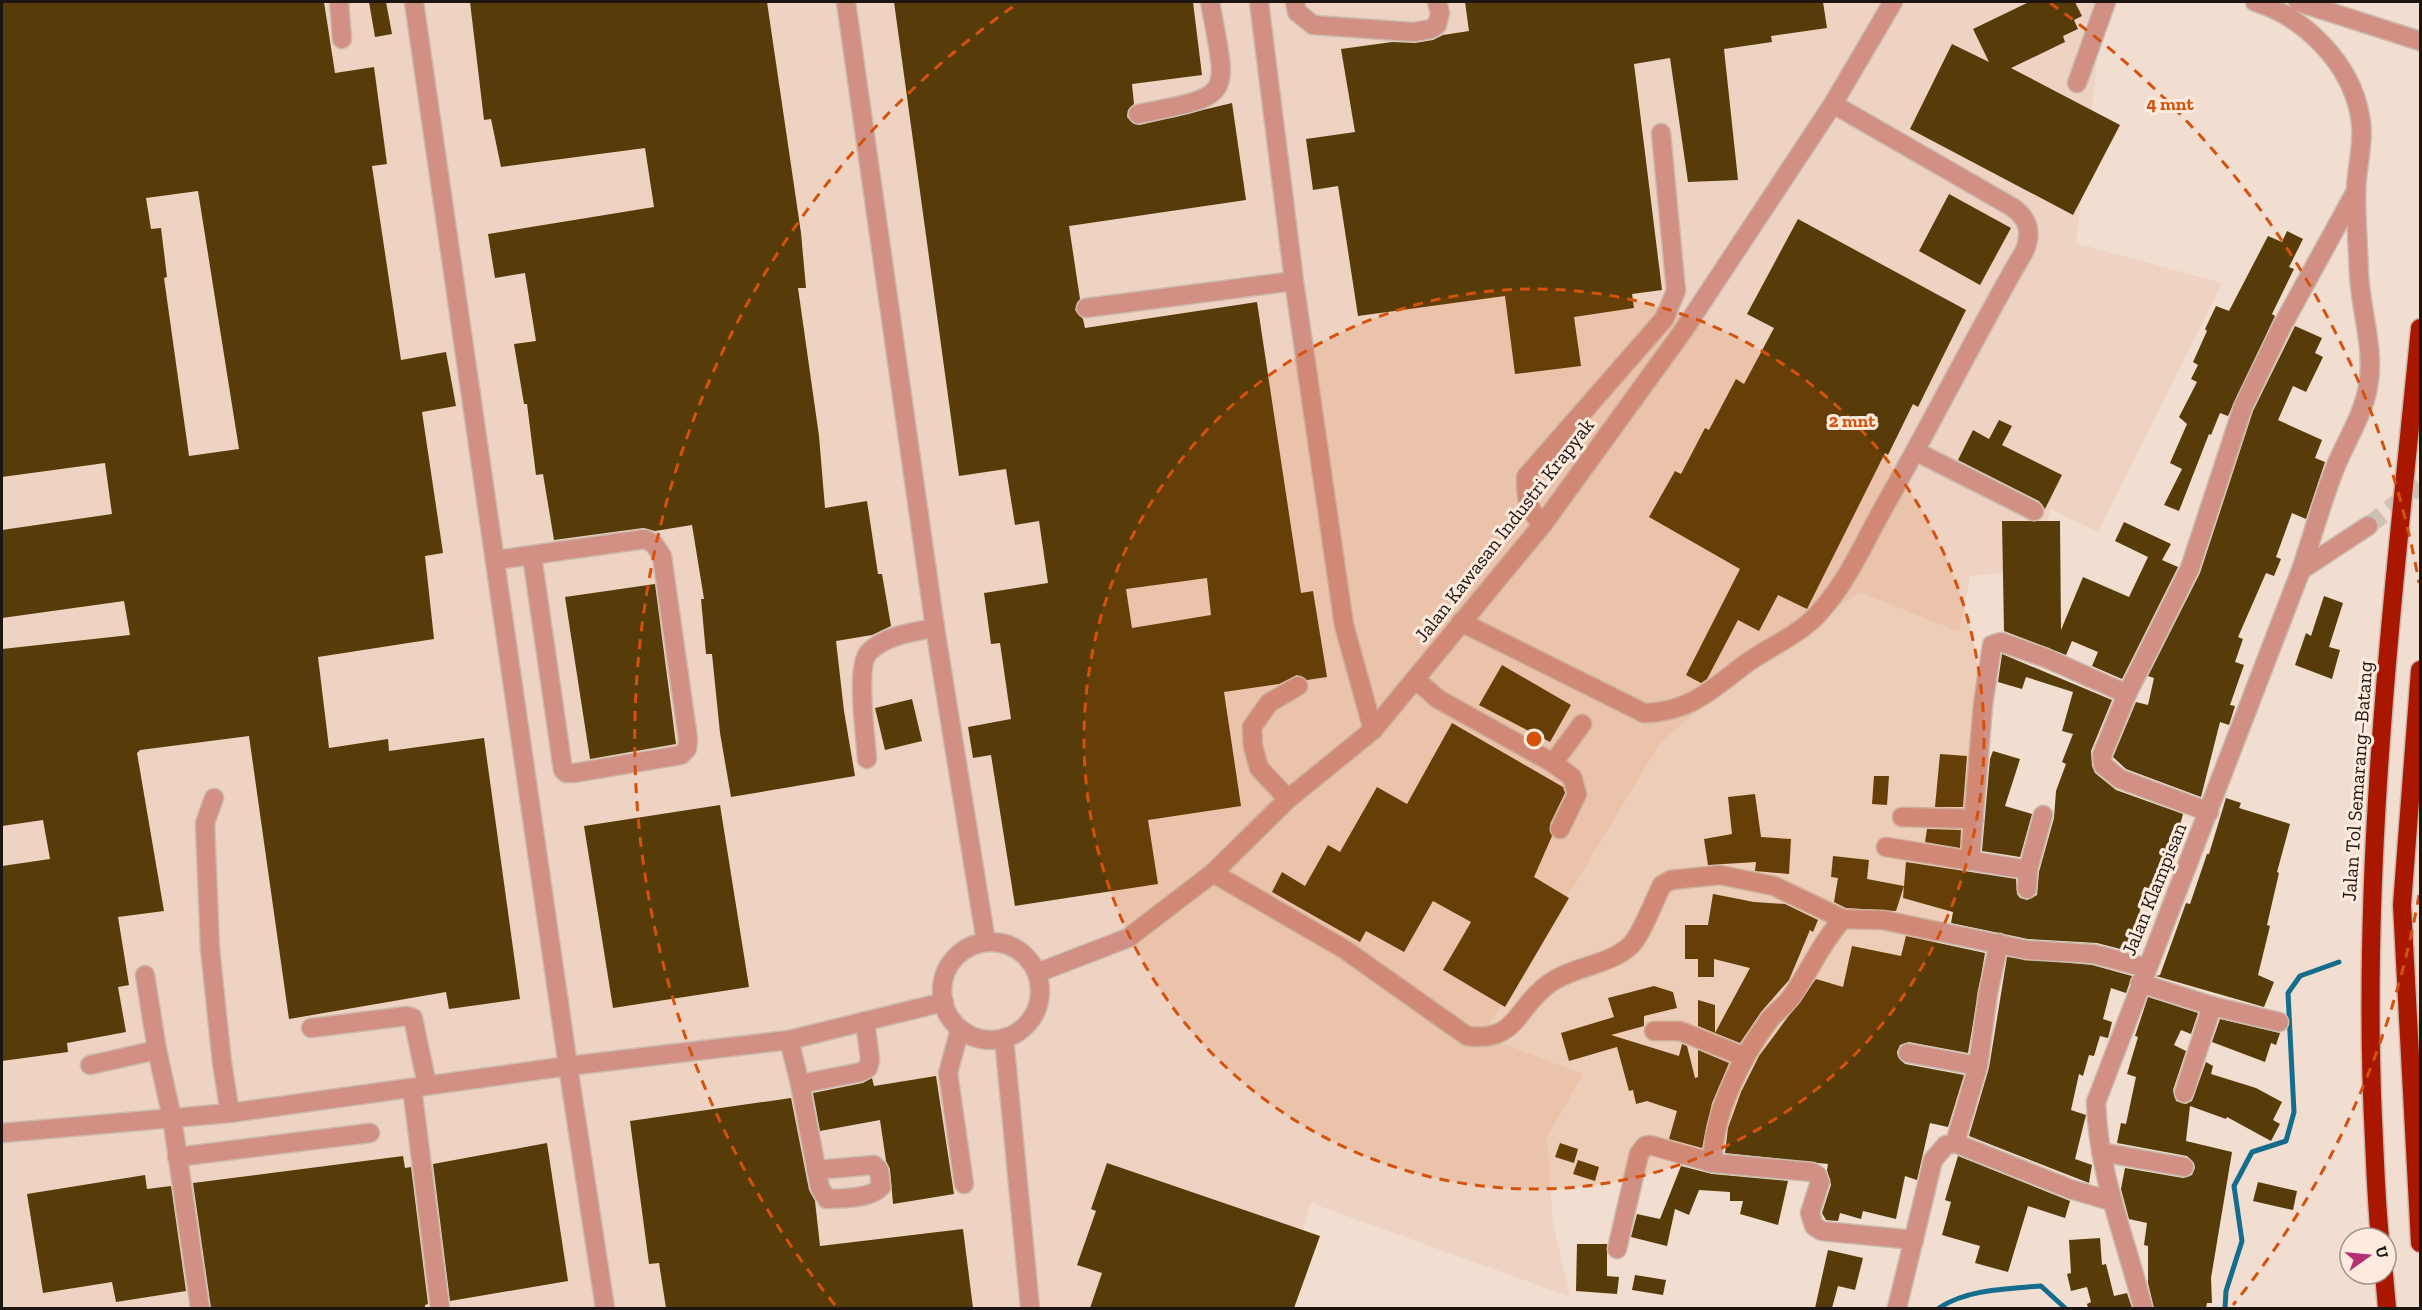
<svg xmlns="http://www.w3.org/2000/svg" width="2422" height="1310" viewBox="0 0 2422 1310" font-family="'Zilla Slab',serif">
<rect width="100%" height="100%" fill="#f1ded1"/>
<path fill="#eed3c2" d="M2,2H2104L2076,243L2222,283L2098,532L2051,509L2029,571L1970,576L1959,632L1860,592L1748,667L1661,742L1482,1036L1583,1074L1547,1137L1553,1223L1570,1297L1311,1203L1281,1308H2Z"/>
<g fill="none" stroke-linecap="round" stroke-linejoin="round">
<g stroke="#156d8d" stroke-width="5">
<path d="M1939,1308C1967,1289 2007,1289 2041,1286L2065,1308"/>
<path d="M2225,1308L2226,1291L2242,1241L2234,1186L2252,1152L2286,1141L2294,1112L2288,993L2300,976L2339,962"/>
</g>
</g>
<g fill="#573c09" fill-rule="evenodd">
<path d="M2,2H324L335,73L374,67L387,164L372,166L401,360L446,352L456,406L422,412L443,553L425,556L434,639L318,657L329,748L388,739L389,751L484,738L520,999L449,1009L446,992L289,1019L249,736L140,750L137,753L164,911L118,917L129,985L118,987L126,1032L67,1043L68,1052L2,1061V866L50,859L43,820L2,826V649L130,635L124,601L2,618V530L112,514L105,463L2,477ZM198,191L239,449L189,456L164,278L167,277L161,228L151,229L146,198Z"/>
<path d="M369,2H386L392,34L375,37Z"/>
<path d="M470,2H767L801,233L806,288H798L819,436L825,508L867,501L878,574H882L891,626L872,635L836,641L844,711L855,776L731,797L720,733L712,654H706L701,599H704L692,525L655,531L643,528L554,540L543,474L536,475L527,404H524L514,344L536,341L525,273L495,278L488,234L654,207L645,148L501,167L491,119L484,120Z"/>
<path d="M894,2H1193L1202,75L1132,84L1134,104L1128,110L1127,117L1134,124L1140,125L1232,103L1246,200L1069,226L1080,299L1075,310L1083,319L1085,328L1257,302L1301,593L1313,591L1327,677L1307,680L1297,675L1279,684L1224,692L1241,806L1148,820L1158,884L1015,906L991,755L973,758L968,727L1011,719L1000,643L991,644L984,593L1048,583L1039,521L1015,525L1006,469L959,476ZM1207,578L1211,615L1132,628L1126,589Z"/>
<path d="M1465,2H1823L1827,28L1771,36L1772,42L1724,49L1738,180L1688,182L1670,58L1634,64L1662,290L1632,294L1634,308L1574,317L1581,366L1515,374L1505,296L1358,316L1338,186L1313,190L1306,139L1355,132L1341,49L1392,42L1415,43L1433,40L1443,35L1469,31Z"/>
<path d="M2029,2H2075L2082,16L2074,20L2078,29L2063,36L2065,42L2011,68L2120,125L2073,215L1910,129L1952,44L1989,62L1973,29Z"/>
<path d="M1949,194L2011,228L1980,285L1919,251Z"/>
<path d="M1798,219L1966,310L1918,407L1913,404L1888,455L1885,453L1807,609L1778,595L1759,631L1738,620L1707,679L1701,683L1686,675L1740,569L1649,517L1675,471L1681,474L1705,428L1709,430L1736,379L1744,384L1774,328L1747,314Z"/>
<path d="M2287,231L2303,239L2289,267L2294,269L2272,314L2275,316L2228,416L2220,413L2211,435L2209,434L2179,511L2164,505L2182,469L2170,463L2187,424L2179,417L2197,382L2191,379L2198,365L2193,362L2207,331L2205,329L2216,306L2229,311L2268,236L2282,242Z"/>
<path d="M2295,326L2322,338L2315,353L2323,357L2306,392L2293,386L2278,420L2322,440L2315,458L2325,462L2306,519L2292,513L2276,557L2281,559L2274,576L2266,573L2238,637L2243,639L2235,662L2244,665L2230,705L2235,706L2229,725L2220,722L2201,797L2126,769L2113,757L2136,702L2148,705L2154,678L2148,676L2200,573L2253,411Z"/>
<path d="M1999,420L2012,426L2002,445L2062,475L2045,509L2039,501L1958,460L1973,430L1989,439Z"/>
<path d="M2002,521H2060L2061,630L2083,577L2129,597L2148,557L2115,541L2124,522L2171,544L2162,560L2178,567L2122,679L2092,666L2098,652L2072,641L2066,655L2004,631Z"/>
<path d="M655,584L676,744L590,759L565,597Z"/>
<path d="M2324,596L2343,603L2329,647L2340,650L2332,679L2295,665L2306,633L2311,636Z"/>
<path d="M2002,654L2112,700L2091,751L2092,766L2095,773L2116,790L2183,814L2175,844L2162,873L2158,890L2144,887L2135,939L2139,940L2136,953L2097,943L2028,939L1951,923L1953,912L1903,898L1906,862L2016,879L2017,894L2020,898L2027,900L2037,895L2039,872L2054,818L2056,791L2066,764L2062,762L2073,734L2062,731L2073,692L2026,677L2022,689L1998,682Z"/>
<path d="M1502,665L1571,705L1550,742L1479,705Z"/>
<path d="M912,699L922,741L885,750L875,708Z"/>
<path d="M1452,723L1563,787L1565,793L1550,824L1552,836L1534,877L1569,898L1505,1007L1443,970L1471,922L1433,901L1404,952L1366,931L1360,942L1272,892L1282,872L1305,886L1328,845L1340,852L1377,787L1407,804Z"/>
<path d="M1993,751L2020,759L2005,806L2032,814L2020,857L1982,851L1990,759Z"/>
<path d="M1940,754L1967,756L1963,807H1935Z"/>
<path d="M1874,776H1889L1887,805L1872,804Z"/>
<path d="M1755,794L1761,837L1791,839L1789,874L1755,871L1756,862L1708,865L1704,839L1732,834L1728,797Z"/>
<path d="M2226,798L2241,803L2239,808L2290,824L2277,872L2279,873L2267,925L2270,926L2258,975L2274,982L2264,1007L2156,976L2160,975L2186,903L2190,904L2207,854H2209Z"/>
<path d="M720,805L749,987L613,1008L584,826Z"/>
<path d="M1927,829L1961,830L1960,848L1925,842Z"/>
<path d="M1833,856L1869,860L1867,879L1904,886L1896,911L1846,908L1834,902L1838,878L1831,877Z"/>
<path d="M1713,894L1754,902L1785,904L1818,920L1813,932L1810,930L1789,980L1761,1012L1740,1043L1715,1033L1750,968L1714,959V977H1698V959H1685V925H1708Z"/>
<path d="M1906,936L1985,953L1968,1053L1909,1042L1900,1045L1897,1052L1898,1057L1905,1064L1964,1075L1948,1127L1930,1123L1917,1180L1905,1176L1896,1219L1863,1211L1861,1219L1840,1213L1838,1221L1826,1220L1822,1213L1831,1185L1827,1170L1828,1164L1725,1153L1728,1128L1741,1092L1759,1056L1816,979L1843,987L1852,946L1901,956Z"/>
<path d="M2007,957L2092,965L2132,976L2126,993L2111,988L2103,1019L2112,1022L2108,1038L2100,1036L2094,1056L2089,1055L2083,1076L2079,1074L2071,1110L2086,1115L2075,1159L2092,1165L2089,1183L1969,1136L1989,1068Z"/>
<path d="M1654,986L1673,992L1677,1008L1644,1016V1026L1611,1035L1679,1056L1682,1044L1687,1046L1695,1078L1698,1077V1050L1729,1063L1712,1103L1702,1148L1669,1139L1677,1111L1647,1101L1636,1104L1633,1090L1629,1091L1617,1047L1569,1061L1561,1033L1614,1017L1608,998Z"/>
<path d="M2148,997L2198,1013L2191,1034L2181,1030L2174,1045L2186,1051L2173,1090L2176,1101L2186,1104L2192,1101L2206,1062L2213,1066L2211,1074L2256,1088L2282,1102L2273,1120L2280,1124L2271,1141L2227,1117L2226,1119L2190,1106L2186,1141L2232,1152L2211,1278L2212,1303H2207L2206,1308H2154L2148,1283V1246L2144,1245L2147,1223L2129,1219L2121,1189L2125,1168L2183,1178L2192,1175L2195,1168L2194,1163L2187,1156L2117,1143L2121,1123L2126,1124L2136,1077L2127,1074L2138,1037L2135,1036Z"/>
<path d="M1698,1000L1715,1005V1033L1698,1026Z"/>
<path d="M2220,1019L2280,1033L2276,1045L2271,1043L2265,1062L2212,1042Z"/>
<path d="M936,1076L954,1194L893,1204L890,1169L886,1161L880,1120L820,1131L813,1093L863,1083L872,1078L874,1086Z"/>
<path d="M791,1098L809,1190L815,1201L820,1246L963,1229L973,1308H666L659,1263L649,1264L630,1121Z"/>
<path d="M547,1143L568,1281L450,1301L433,1164Z"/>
<path d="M1560,1143L1578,1149L1574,1163L1555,1157Z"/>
<path d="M403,1156L405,1168L411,1167L428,1304L425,1305V1308H211L193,1183Z"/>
<path d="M1958,1156L2070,1201L2065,1218L2028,1206L2008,1272L1975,1263L1980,1246L1942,1235L1951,1202L1945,1200Z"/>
<path d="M1578,1160L1599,1167L1595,1181L1573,1174Z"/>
<path d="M1107,1163L1320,1236L1294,1308H1090L1102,1273L1077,1265L1096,1211L1091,1209Z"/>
<path d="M1681,1166L1712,1174L1788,1181L1778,1225L1740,1214L1743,1201H1730V1192L1699,1190L1689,1215L1675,1209L1667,1246L1631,1237L1637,1214L1660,1219Z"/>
<path d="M145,1175L147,1189L171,1186L186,1291L116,1302L112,1282L43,1293L27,1194Z"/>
<path d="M2258,1182L2297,1191L2293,1210L2253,1201Z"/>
<path d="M2100,1238L2102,1265L2106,1264L2114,1296L2127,1293L2132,1308H2088L2087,1304L2091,1302L2087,1287L2071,1291L2067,1274L2071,1273L2069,1240Z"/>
<path d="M1577,1244H1607V1276L1619,1277L1617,1294L1576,1291Z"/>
<path d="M1828,1250L1863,1258L1855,1290L1838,1286L1832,1308H1815Z"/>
<path d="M1635,1275L1666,1280L1663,1295L1632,1290Z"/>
</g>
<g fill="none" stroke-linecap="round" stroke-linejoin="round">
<path stroke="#d1c0b4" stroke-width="18" stroke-dasharray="18 9" stroke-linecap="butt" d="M2368,526L2420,485"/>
<defs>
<g id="minor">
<path d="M339,2L342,39"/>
<path d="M414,2L568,1066L605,1308"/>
<path d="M846,2L935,628L986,942"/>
<path d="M1259,2L1294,281L1344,625L1373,730"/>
<path d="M1295,2L1297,12L1313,25L1413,32L1431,29L1437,25L1440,13L1437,2"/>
<path d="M2255,2C2305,17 2351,64 2360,116C2365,142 2356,168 2356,193C2356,220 2358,248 2359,275C2361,312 2375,350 2368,387C2363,414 2348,438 2337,463C2323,497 2313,535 2301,570"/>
<path d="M2298,2L2420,41"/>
<path d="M2077,83L2106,2"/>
<path d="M1138,114C1237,95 1227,97 1210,2"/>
<path d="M1086,308L1294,281"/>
<path d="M1917,452L2034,511"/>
<path d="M1543,524C1527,510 1526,498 1526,477L1664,319L1676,291L1661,133"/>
<path d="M496,560L645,539L654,544L662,556L688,739L687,749L681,755L574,773H566L563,770L532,556"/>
<path d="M1461,622L1644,713C1689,712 1710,691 1744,665C1765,649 1793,638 1812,620C1845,588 1863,544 1885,505C1933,421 1976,334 2025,250C2032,232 2028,218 2012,207L1833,104"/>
<path d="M1415,679L1438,699L1553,763L1572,777L1577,794L1560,829"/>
<path d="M867,759C866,738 855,666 869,652C886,635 913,632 935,628"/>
<path d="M1553,763L1582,724"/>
<path d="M214,798L205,823L210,948L222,1063L230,1113"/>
<path d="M1288,799L1259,768L1253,746L1252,727L1269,703L1298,686"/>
<path d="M2209,812L2120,779L2103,765L2102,755L2127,694L2190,568L2243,407L2282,326L2356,191"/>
<path d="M1902,817L1974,819"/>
<path d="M1886,847L2028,870"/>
<path d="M1970,861L1983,705L1992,645L2001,642L2046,658L2127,694"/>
<path d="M1213,873L1344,949L1467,1036C1518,1043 1516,1006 1550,983C1573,966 1608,966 1630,946C1641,936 1654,901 1662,885L1671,880L1720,875L1774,886L1843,919L1883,920L2027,950L2094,954L2147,968"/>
<path d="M2027,889L2028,870L2043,815"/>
<circle cx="991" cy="991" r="49"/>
<path d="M1037,973L1128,938L1213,873L1288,799L1373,730L1543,524L1683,331L1833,104L1893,2"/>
<path d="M145,975L157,1050"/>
<path d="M2140,983L2212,1006L2279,1022"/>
<path d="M311,1028L407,1016L413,1018L427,1085"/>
<path d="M960,1029L948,1073L964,1184"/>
<path d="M1654,1031H1680L1745,1057"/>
<path d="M1004,1038L1030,1308"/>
<path d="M789,1040L800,1084L820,1188L827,1199C843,1198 870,1199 881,1187L879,1170L874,1165L816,1170"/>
<path d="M1908,1053L1978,1066"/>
<path d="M90,1065L157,1050L172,1118L200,1308"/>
<path d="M800,1084L861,1072L868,1068L870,1060L865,1021"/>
<path d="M412,1088L440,1308"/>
<path d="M2184,1093L2212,1006"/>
<path d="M2,1133L230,1113L568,1066L789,1040L944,1002"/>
<path d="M1955,1143L1978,1066L1988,993L1999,943"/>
<path d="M2101,1152L2184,1167"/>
<path d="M177,1157L370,1133"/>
<path d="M1713,1163C1711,1116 1742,1056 1770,1019C1777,1011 1786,1005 1792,996C1810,971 1822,941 1843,919"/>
<path d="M1617,1249L1639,1154L1645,1146L1650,1145L1713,1163L1812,1172L1817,1175L1820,1182L1810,1213L1814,1226L1822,1231L1914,1240"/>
<path d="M1897,1308L1933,1160L1946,1145L1955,1143L2070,1189L2111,1201"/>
<path d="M2143,1308C2126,1239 2098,1174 2096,1102L2301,570L2368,526"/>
</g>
<g id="highway">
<path d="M2420,670L2402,905L2420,1243"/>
<path d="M2380,1238C2376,1199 2375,1159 2373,1119C2361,854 2394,591 2420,328"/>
<path d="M2384,1274L2387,1308"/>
</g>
</defs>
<use href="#minor" stroke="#cbbaae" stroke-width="21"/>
<use href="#highway" stroke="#cbbaae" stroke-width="21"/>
<use href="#minor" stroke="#d19083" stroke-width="18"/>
<use href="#highway" stroke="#aa1700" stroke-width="18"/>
</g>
<circle cx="1534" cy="739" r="450" fill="#d4520c" fill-opacity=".12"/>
<g fill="none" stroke="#d4520c" stroke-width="3" stroke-dasharray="10 8">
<circle cx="1534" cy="739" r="450"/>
<path d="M2419 895A899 899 0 0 1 2233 1305M835 1305A899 899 0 0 1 1018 3M2050 3A899 899 0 0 1 2419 583"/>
</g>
<g text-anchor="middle" stroke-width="6" stroke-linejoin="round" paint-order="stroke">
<g font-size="20" fill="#1c1511" stroke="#ffebde">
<text transform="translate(1504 530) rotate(-52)" y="7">Jalan Kawasan Industri Krapyak</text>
<text transform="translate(2357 781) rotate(-86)" y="7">Jalan Tol Semarang–Batang</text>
<text transform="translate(2154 889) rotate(-68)" y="7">Jalan Klampisan</text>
</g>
</g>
<circle cx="1534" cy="739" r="9" fill="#d4520c" stroke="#ffebde" stroke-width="3"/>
<g font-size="18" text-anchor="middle" font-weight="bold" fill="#d4520c" stroke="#ffebde" stroke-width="6" stroke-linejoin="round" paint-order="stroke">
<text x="2170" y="110">4 mnt</text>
<text x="1852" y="427">2 mnt</text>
</g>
<rect width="2422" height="1310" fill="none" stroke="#1c1511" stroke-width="6"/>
<g transform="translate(2368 1256) rotate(75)"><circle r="28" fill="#ffebde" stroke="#a4958c" stroke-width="1.5"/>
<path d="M0-4.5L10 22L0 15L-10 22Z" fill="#b32f76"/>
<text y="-9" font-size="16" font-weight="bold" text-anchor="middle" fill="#1c1511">U</text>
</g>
</svg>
